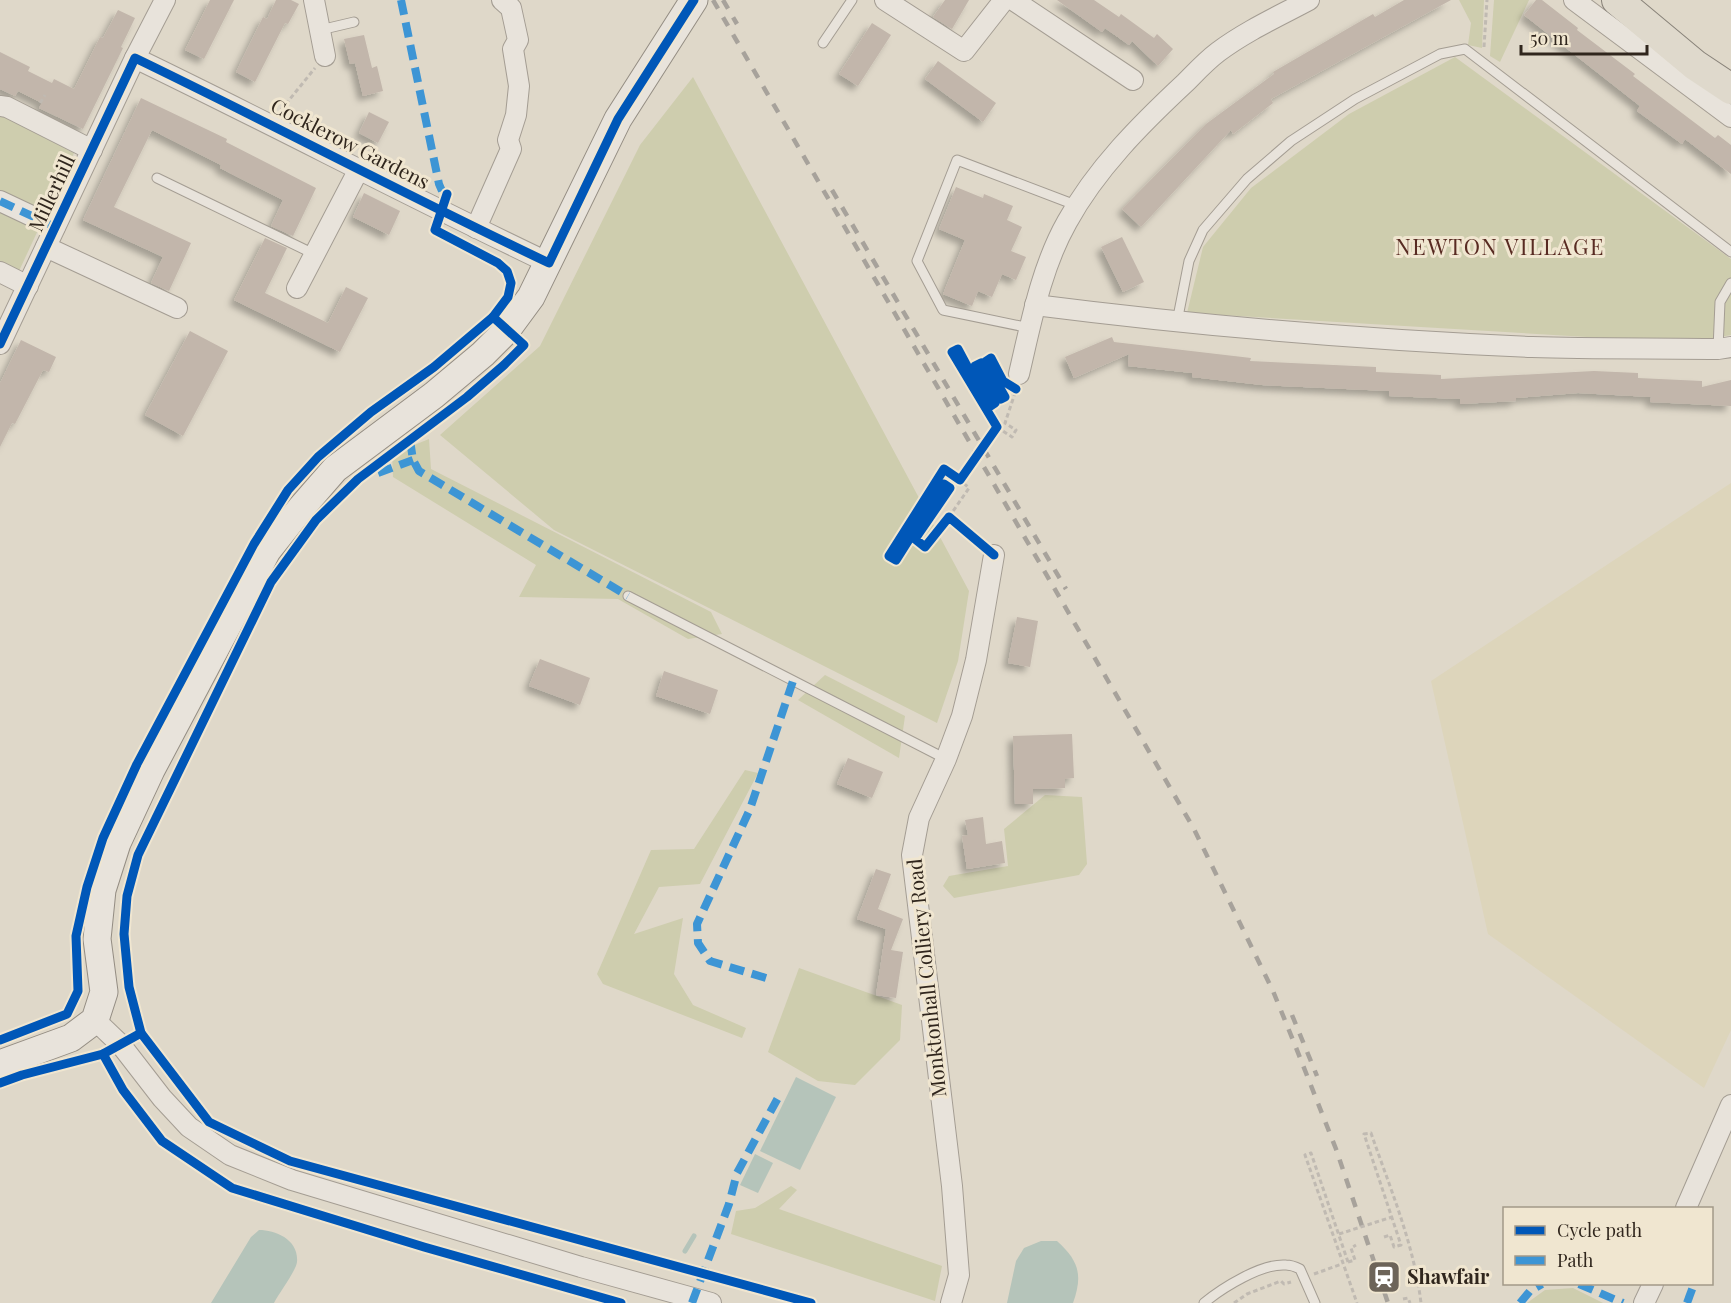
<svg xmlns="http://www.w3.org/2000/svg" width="1731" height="1303" viewBox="0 0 1731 1303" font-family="'Playfair Display',serif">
<defs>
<filter id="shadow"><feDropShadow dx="-5" dy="5" stdDeviation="3" flood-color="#0004"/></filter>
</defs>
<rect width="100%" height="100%" fill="#dfd8c9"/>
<path fill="#ddd5bb" d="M1731,483V1030L1704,1088L1488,934L1431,681Z"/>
<g fill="#cecdae">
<path d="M1459,0H1484L1482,48L1468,45L1471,23Z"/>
<path d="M1494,0H1529L1500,62L1490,56Z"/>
<path d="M1455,57L1731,259V335L1688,343L1187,313L1203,247L1251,188L1349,114Z"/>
<path d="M693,77L969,591L958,661L937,723L554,530L440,435L540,346L640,145Z"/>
<path d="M0,116L5,117L74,153L19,271L0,261Z"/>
<path d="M429,439L431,469L711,612L722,634L688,639L618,599L519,597L536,565L393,477L392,454Z"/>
<path d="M825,675L905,716L899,758L798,700Z"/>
<path d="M745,770L758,773L700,884L659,887L634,934L683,918L674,974L693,1005L746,1028L742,1038L603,984L597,974L651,850L694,849Z"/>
<path d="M1045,795L1082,797L1087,864L1079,875L954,898L943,886L949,876L1008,866L1004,829Z"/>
<path d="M799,968L902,1005L900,1040L855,1085L818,1081L768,1052Z"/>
<path d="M791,1186L797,1190L779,1209L942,1266L935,1301L731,1234L736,1211L755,1208Z"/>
<path d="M1573,1288L1603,1303H1527L1545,1290Z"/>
</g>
<g fill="#b5c4ba">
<path d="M796,1077L836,1097L800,1170L760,1151Z"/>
<path d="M755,1154L773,1163L758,1193L740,1185Z"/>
<path d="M259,1230C276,1230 299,1240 297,1262C296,1271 279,1293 274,1303H211L251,1237Z"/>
<path d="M1041,1241H1057C1079,1261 1083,1275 1073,1303H1007L1016,1261L1024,1248Z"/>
</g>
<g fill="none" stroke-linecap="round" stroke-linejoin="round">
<path stroke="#b5c4ba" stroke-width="5" d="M685,1251L694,1236"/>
</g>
<g fill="#c2b6ab" filter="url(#shadow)">
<path d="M210,0H234L204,59L185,50Z"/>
<path d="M276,0H291L299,4L288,24L285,23L255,82L236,72L263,17L267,19Z"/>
<path d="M945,0H969L952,29L933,17Z"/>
<path d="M1057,0H1094L1119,17L1121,14L1154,38L1157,34L1173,49L1158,66L1132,41L1129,45L1105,28L1102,32Z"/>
<path d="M1404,0H1451L1271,99L1273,103L1233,134L1231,130L1141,227L1122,209L1206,124L1274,74L1273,72L1373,14L1375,17Z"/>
<path d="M1536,0H1542L1578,28L1577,30L1635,74L1633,76L1715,138L1718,135L1731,145V174L1685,139L1682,144L1637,111L1640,106L1524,15Z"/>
<path d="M118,10L135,18L121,47L123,48L83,129L39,108L42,103L18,91L15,96L0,89V52L30,67L28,71L52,83L54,79L74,89L100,37L103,38Z"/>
<path d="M872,23L891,35L858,86L839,74Z"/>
<path d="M364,35L372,68L377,66L383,91L363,96L355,63L350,64L344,39Z"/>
<path d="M938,61L996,103L983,122L925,79Z"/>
<path d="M141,98L227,139L226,142L316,188L293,236L271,226L283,200L220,168L221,165L152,130L114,207L191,243L169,291L151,283L163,257L83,220Z"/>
<path d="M369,112L389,122L378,143L359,133Z"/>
<path d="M956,187L983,198L984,194L1013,206L1007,220L1022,227L1011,251L1026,257L1016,280L1002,274L992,297L978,291L972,306L943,294L965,240L939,229Z"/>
<path d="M364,193L400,211L389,235L353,217Z"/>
<path d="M1122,237L1144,282L1123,292L1101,247Z"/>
<path d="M265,238L287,248L265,293L328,323L346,287L368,298L340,352L234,300Z"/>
<path d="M190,331L228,351L183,436L145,415Z"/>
<path d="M1112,337L1114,342L1251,358L1250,361L1376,367V372L1441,375V379L1594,371L1638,373V378L1702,381V387L1731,380V406L1650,402L1651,397L1578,393L1516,398V401L1460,404V399L1389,396V391L1262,385L1192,377V373L1128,366L1129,354L1074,378L1065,357Z"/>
<path d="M21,340L56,357L49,372L43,370L15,424L12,423L0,447V383Z"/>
<path d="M1017,617L1038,621L1030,667L1008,663Z"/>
<path d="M540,659L590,678L580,705L529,686Z"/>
<path d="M664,671L718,690L710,714L656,696Z"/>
<path d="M1072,734L1074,778L1065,779V788L1033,789V804H1015L1013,736Z"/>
<path d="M848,758L883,772L872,798L837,784Z"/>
<path d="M983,817L986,844L1002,841L1005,863L967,869L962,836L968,835L965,820Z"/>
<path d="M876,869L891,874L878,909L903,919L891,950L903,952L896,998L876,995L886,929L857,919Z"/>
</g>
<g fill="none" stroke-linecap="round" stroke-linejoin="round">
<defs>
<g id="lane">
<path d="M320,30L354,22"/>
<path d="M823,43L852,0"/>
<path d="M157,178L314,254"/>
<path d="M1177,322L1189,261L1203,230L1247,179L1291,141L1355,99L1440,54L1465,49L1731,252"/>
<path d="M1030,328L943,310L917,261L957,160L1078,206"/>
<path d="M1718,349L1720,302L1731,283"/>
<path d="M628,596L946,759"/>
<path d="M1204,1303C1222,1288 1262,1263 1286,1265C1291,1265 1296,1267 1300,1269L1315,1303"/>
</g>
<g id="street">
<path d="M314,0L325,56"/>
<path d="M885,0L964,51L1004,0"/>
<path d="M1013,0L1133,80"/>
<path d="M1574,0L1731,117"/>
<path d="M135,58C274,125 410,197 549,263"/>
<path d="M0,106L7,107L92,150"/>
<path d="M0,201L55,227"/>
<path d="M476,228L511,149L508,140L516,115L519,86L513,49L518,40L511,8L502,0"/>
<path d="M46,247L177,308"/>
<path d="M0,272L28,286"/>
<path d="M297,288L359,169"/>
<path d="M1035,305C1200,326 1366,340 1532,347C1594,349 1656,348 1718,349L1731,347"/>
<path d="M0,344L135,58L165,0"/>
<path d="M1019,374C1031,323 1041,268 1067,222C1096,169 1141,124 1185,83C1195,73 1206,61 1218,52C1246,31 1279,16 1309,0"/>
<path d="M95,1020L121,1045L162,1098L189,1127L230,1155L292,1180L581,1267L711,1303"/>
<path d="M1686,1208L1731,1105"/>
<path d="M951,1303L959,1275L952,1186L912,855L919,818L946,759L962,716L976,660L994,555"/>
<path d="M1644,1303L1653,1284"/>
</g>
<path id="secondary" d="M0,1064L71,1038L95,1020L104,992L97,939L102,890L117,843L151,770L267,551L301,508L335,469L434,395L483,354L506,331L531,297L618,119L694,0"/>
<path id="primary" d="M1617,0L1695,65L1731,89"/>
</defs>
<use href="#lane" stroke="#a49d93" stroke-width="11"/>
<use href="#street" stroke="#a49d93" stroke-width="22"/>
<use href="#secondary" stroke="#948d83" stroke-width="29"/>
<use href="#primary" stroke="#89837a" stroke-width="32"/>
<g stroke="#c0bab2" stroke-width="3" stroke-dasharray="4.5 3" stroke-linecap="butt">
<path d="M1484,47L1487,0"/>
<path d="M40,103L45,95"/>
<path d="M281,110L315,68"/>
<path d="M997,427L1012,437L1016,430L1005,423L1016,390"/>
<path d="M949,517L969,488L960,480"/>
<path d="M1384,1237L1390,1235L1394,1247L1401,1245L1364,1134L1371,1133C1390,1188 1414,1244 1421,1303"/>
<path d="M1348,1262L1311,1153L1305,1155L1357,1303"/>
<path d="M1348,1262L1355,1260L1351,1248L1356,1245"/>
<path d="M1314,1274L1342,1264"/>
<path d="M1403,1299L1408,1298L1410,1303"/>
<path d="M1234,1303L1247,1294L1281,1281L1284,1284L1291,1282"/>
</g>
<use href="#lane" stroke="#e8e3db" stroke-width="9"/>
<use href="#street" stroke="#e8e3db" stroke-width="20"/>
<use href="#secondary" stroke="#e8e3db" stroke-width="27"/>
<use href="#primary" stroke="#dfd9cc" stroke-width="30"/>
<g stroke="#a7a29b" stroke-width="4.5" stroke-dasharray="10 10" stroke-linecap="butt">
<path d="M713,0L1194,829L1273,991L1295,1045L1336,1149L1388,1303"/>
<path d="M723,0L737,24"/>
<path d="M832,190L1066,589"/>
<path d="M1292,1015L1317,1076"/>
</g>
<path stroke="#c0bab2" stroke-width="3" stroke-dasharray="4.5 3" stroke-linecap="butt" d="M1339,1234L1392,1217"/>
<g stroke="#3d95d5" stroke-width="8" stroke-dasharray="15 8" stroke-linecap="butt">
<path d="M401,0L439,184L442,191"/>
<path d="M0,201L55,227"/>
<path d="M410,440L413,460L419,471L628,596"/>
<path d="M378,473L413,460"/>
<path d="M766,978L710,961L698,943L697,924L750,809L793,681"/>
<path d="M1579,1284L1623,1303"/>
<path d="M692,1303L729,1204L737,1173L779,1096"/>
<path d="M1520,1303L1530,1291L1542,1284"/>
<path d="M1687,1303L1694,1284"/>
</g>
<defs>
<g id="cycleway">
<path d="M447,194L435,230L498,263L507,271L511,283L508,297L493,317L524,345L504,365L467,397L358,479L316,520L271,582L138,855L127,896L124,934L129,987L141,1033L209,1122L290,1161L811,1303"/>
<path d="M0,344L135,58C274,125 410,197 549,263L618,119L694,0"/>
<path d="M994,555L949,517L925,547L915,539L950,488L944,484L896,560L889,556L944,469L960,480L997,427L952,352L958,349L989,407L995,403L975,366L981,363L1001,399L1005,397L985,362L991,358L1003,381L1016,389"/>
<path d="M0,1040L67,1014L78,991L76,936L87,887L103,838L137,764L254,544L288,490L318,457L371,412L434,367L493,317"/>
<path d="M103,1054L123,1090L162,1141L232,1188L424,1247L621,1303"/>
<path d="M0,1083L22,1075L103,1054L141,1033"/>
</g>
</defs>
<use href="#cycleway" stroke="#f0e6d0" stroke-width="13"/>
<use href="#cycleway" stroke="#0057b8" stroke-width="9"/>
</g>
<defs>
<symbol id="station-square" viewBox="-11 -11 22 22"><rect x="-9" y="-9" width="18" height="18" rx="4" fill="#6d6459" stroke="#f0e6d0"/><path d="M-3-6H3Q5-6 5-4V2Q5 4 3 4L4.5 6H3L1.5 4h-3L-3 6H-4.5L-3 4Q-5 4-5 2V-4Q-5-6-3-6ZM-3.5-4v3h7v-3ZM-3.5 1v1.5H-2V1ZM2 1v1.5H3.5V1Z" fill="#fff"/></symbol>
</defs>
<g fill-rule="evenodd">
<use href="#station-square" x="1365" y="1258" width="38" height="38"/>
</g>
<g text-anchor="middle" stroke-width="6" stroke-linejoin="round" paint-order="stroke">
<g font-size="20" fill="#30261d" stroke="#f0e6d0">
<text transform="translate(350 144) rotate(27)" y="7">Cocklerow Gardens</text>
<text transform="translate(52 193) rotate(-65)" y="7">Millerhill</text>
<text transform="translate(927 978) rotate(-96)" y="7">Monktonhall Colliery Road</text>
</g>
<g font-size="20" font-weight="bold" fill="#30261d" stroke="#f0e6d0" text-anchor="start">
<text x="1407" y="1284">Shawfair</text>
</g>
<g font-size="22" letter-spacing="1.5" fill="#582b22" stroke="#f0e6d0">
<text x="1500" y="255">NEWTON VILLAGE</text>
</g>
</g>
<rect x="1503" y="1207" width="210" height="78" fill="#f0e6d0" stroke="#a39988" stroke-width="1.5"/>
<rect x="1515" y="1226" width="30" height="9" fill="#0057b8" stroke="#a39988" stroke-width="1.5"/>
<text x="1557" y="1237" font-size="18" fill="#30261d">Cycle path</text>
<rect x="1515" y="1256" width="30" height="9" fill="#3d95d5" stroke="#a39988" stroke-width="1.5"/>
<text x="1557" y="1267" font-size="18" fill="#30261d">Path</text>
<path d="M1521 45v9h126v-9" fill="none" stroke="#30261d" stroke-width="3"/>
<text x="1530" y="45" font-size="18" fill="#30261d" stroke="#f0e6d0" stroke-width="4.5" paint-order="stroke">50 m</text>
</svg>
